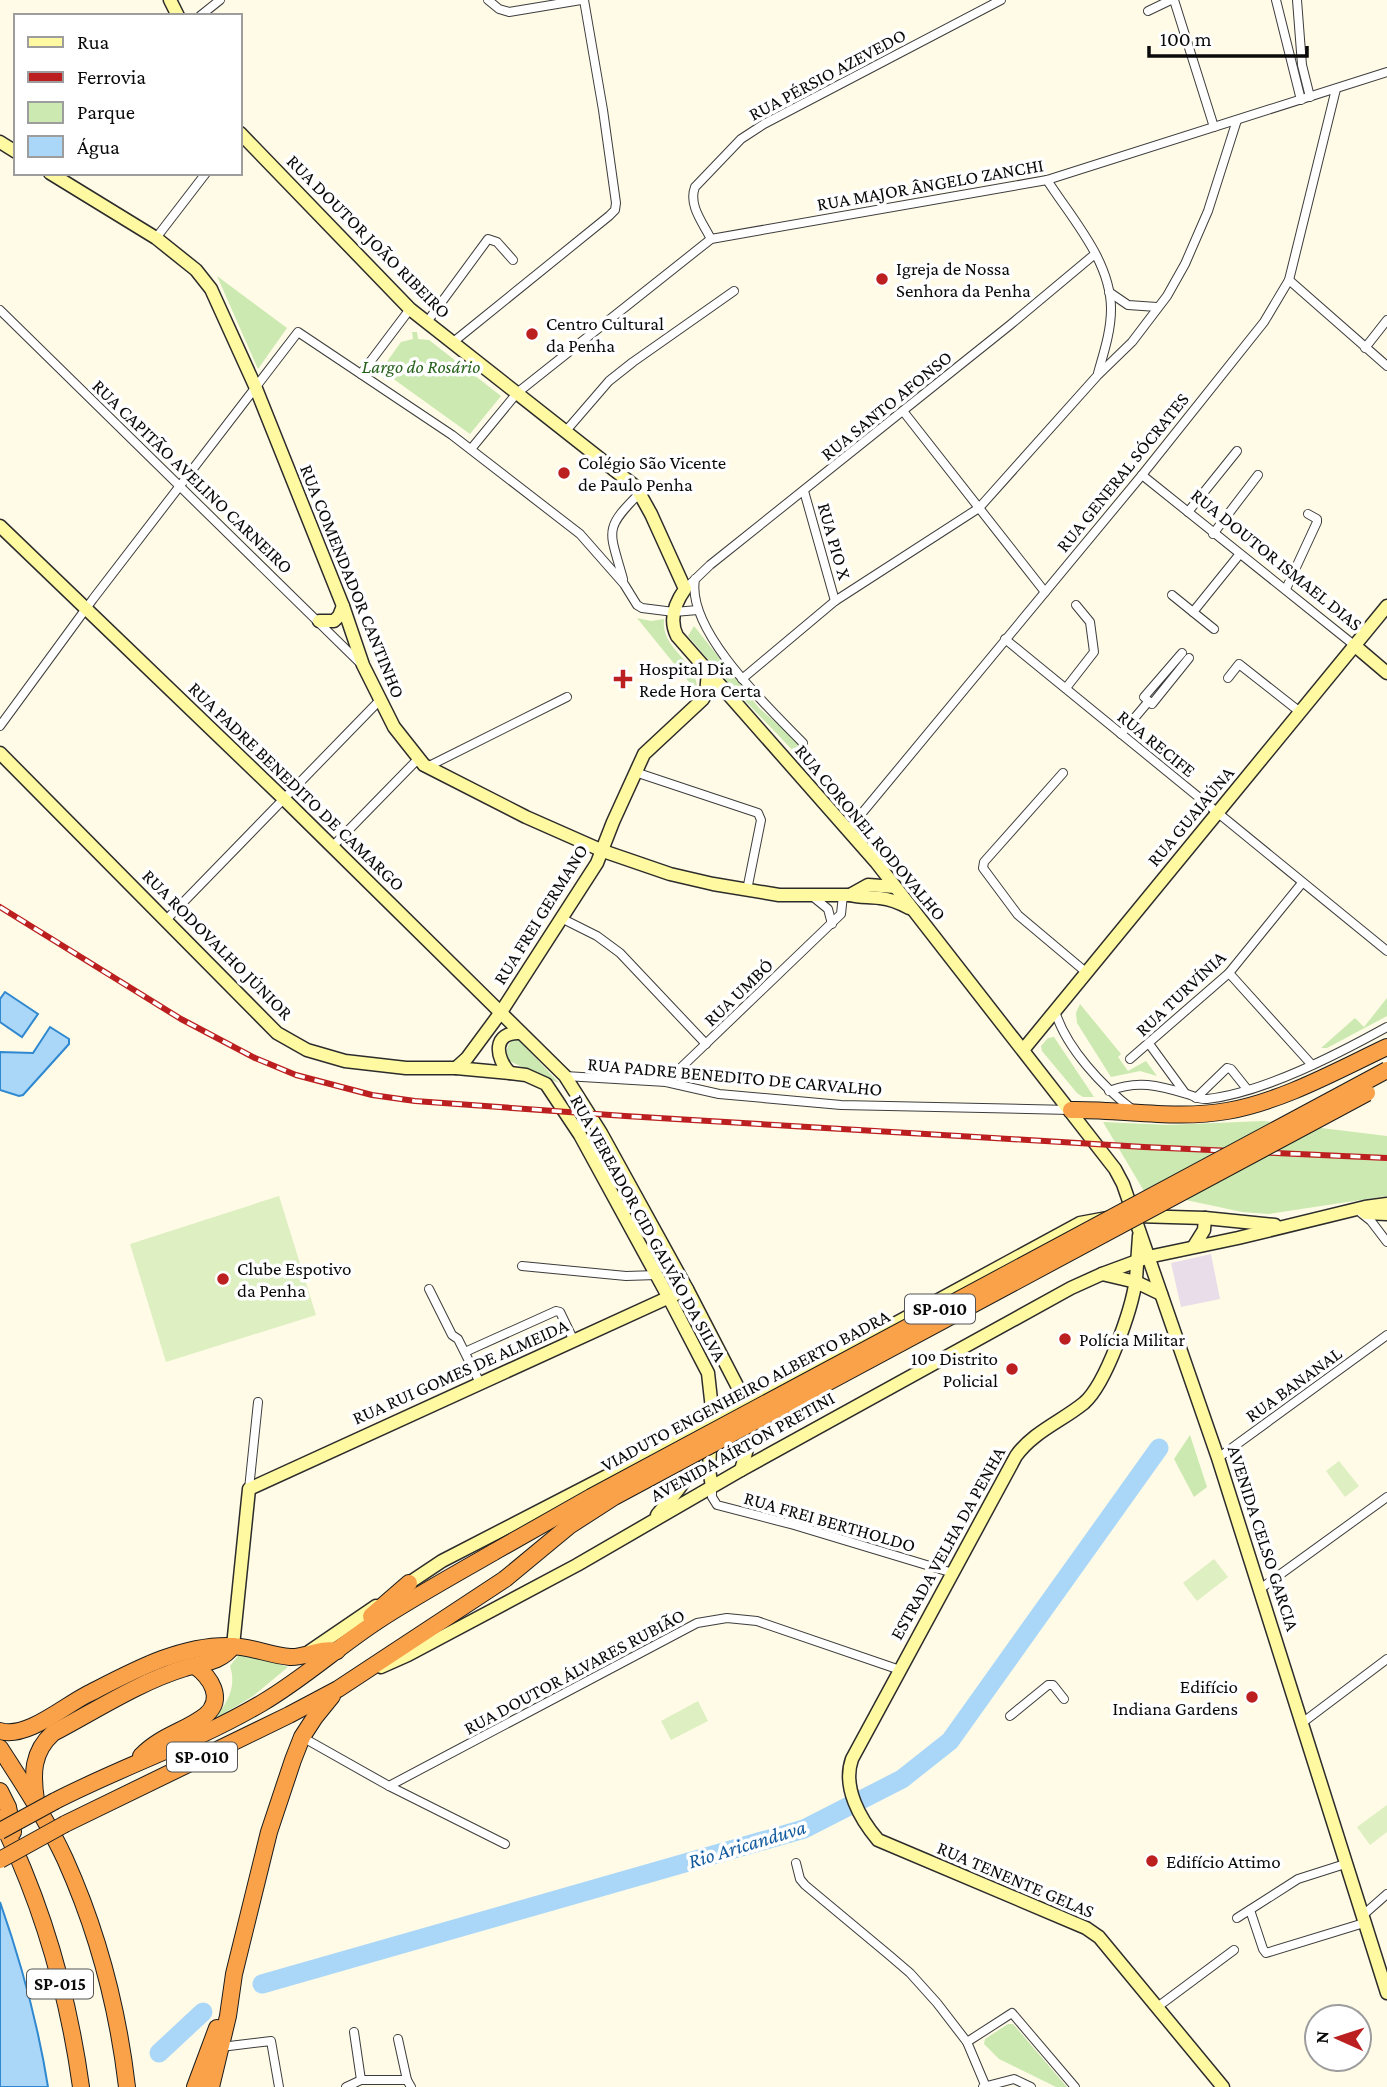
<svg xmlns="http://www.w3.org/2000/svg" width="1387" height="2087" viewBox="0 0 1387 2087" font-family="'Crimson Pro',serif">
<rect width="100%" height="100%" fill="#fffbe6"/>
<path fill="#e9ddea" d="M1211,1254L1220,1299L1181,1307L1171,1263Z"/>
<g fill="#cbe9b0">
<path d="M217,276L287,328L258,369Z"/>
<path d="M412,332H417L418,339L429,340L501,396L470,434L381,370L401,342L413,339Z"/>
<path d="M637,618L651,621L664,619C660,650 700,661 697,692Z"/>
<path d="M694,626L759,708L806,749L800,758L731,686L688,636Z"/>
<path d="M1387,998V1016L1327,1048H1321L1355,1018L1364,1027Z"/>
<path d="M1080,1004L1121,1054L1118,1057L1128,1071L1146,1061L1157,1076L1140,1071L1111,1077L1077,1023L1076,1013Z"/>
<path d="M1054,1037L1094,1097H1083L1077,1093L1042,1051L1041,1046L1048,1038Z"/>
<path d="M518,1039L559,1083L509,1061C505,1053 506,1049 511,1041Z"/>
<path d="M1263,1121L1387,1136V1196L1269,1214L1242,1212L1144,1191L1103,1122L1168,1125Z"/>
<path d="M1190,1435L1207,1487L1194,1497L1174,1459Z"/>
<path d="M241,1652L288,1667L253,1696L215,1719C227,1702 237,1688 230,1666Z"/>
<path d="M1008,2024H1013L1067,2087H1056L999,2059L984,2044L985,2039Z"/>
</g>
<g fill="#def0c2">
<path d="M279,1196L316,1315L166,1362L130,1244Z"/>
<path d="M1339,1461L1359,1486L1345,1497L1326,1471Z"/>
<path d="M1214,1559L1228,1577L1197,1601L1183,1583Z"/>
<path d="M698,1701L708,1721L671,1740L661,1721Z"/>
<path d="M1387,1805V1832L1370,1845L1357,1827Z"/>
</g>
<g fill="#aad7f8" stroke="#2f88d0" stroke-width="2">
<path d="M5,992L38,1014L22,1037L0,1022V999Z"/>
<path d="M50,1027L69,1039V1044L23,1095L19,1096L0,1090V1052L33,1053Z"/>
<path d="M0,1902C21,1962 38,2024 48,2087H0Z"/>
</g>
<g fill="none" stroke-linecap="round" stroke-linejoin="round">
<g stroke="#aad7f8" stroke-width="19">
<path d="M262,1984L804,1829L902,1779L950,1741L1159,1448"/>
<path d="M159,2053L203,2012"/>
</g>
<defs>
<g id="street">
<path d="M488,0L499,9L509,12L581,0"/>
<path d="M1174,0L1214,127"/>
<path d="M1276,0L1301,100"/>
<path d="M1297,0L1302,65L1310,97"/>
<path d="M1148,11L1171,0"/>
<path d="M200,16L220,0"/>
<path d="M1047,180C1072,219 1111,261 1111,309C1111,331 1104,352 1098,373"/>
<path d="M156,238L206,173"/>
<path d="M711,239C703,223 688,205 695,187L741,139L764,124L1001,0"/>
<path d="M1289,280L1387,366"/>
<path d="M1109,292L1128,305L1157,307"/>
<path d="M0,310L360,663"/>
<path d="M427,322L488,239L497,242L513,260"/>
<path d="M452,343L609,216L615,210L616,203L603,110L584,0"/>
<path d="M1365,348L1387,320"/>
<path d="M361,374L410,309"/>
<path d="M903,411L1045,592"/>
<path d="M565,432L609,381L633,362L734,291"/>
<path d="M471,449L517,393L711,239L1047,180L1387,72"/>
<path d="M1142,475L1354,645"/>
<path d="M804,491L835,601"/>
<path d="M1188,512L1237,451"/>
<path d="M1213,534L1258,475"/>
<path d="M623,579C610,531 602,530 640,493"/>
<path d="M695,579C686,631 769,708 803,743"/>
<path d="M685,589L710,565L1010,325L1095,254"/>
<path d="M1286,589L1317,522V519L1308,514"/>
<path d="M1172,595L1214,629"/>
<path d="M1193,612L1239,555"/>
<path d="M1005,639L1387,951"/>
<path d="M1182,653L1144,697L1152,704L1189,658"/>
<path d="M1228,678L1239,664L1300,712"/>
<path d="M742,679L835,601L979,508L1097,376L1132,342L1167,296L1185,264L1208,211L1237,120"/>
<path d="M1066,688L1094,652L1090,622L1076,605"/>
<path d="M0,726L93,599L298,332L452,435L580,534L624,584L637,605L642,608L674,612L698,610"/>
<path d="M1121,734L1148,702"/>
<path d="M427,767L567,697"/>
<path d="M635,772L758,813L761,820L747,890"/>
<path d="M1063,773L984,862L983,868L1018,915L1087,973"/>
<path d="M848,830L1142,475L1264,322L1289,280L1336,89"/>
<path d="M332,847L418,759"/>
<path d="M812,896L828,909L832,924"/>
<path d="M563,919L597,936L620,953L706,1044"/>
<path d="M166,920L379,701"/>
<path d="M1229,973L1312,1065"/>
<path d="M1055,1011C1066,1048 1103,1087 1133,1110"/>
<path d="M1150,1045L1185,1093"/>
<path d="M1130,1059L1229,973L1302,883"/>
<path d="M565,1076L666,1082L719,1094L841,1105L1071,1110"/>
<path d="M666,1082L841,914L843,895"/>
<path d="M1109,1091C1137,1080 1158,1085 1187,1094C1194,1096 1200,1100 1207,1099C1263,1093 1338,1054 1387,1027"/>
<path d="M1196,1098L1227,1068L1231,1069L1247,1089"/>
<path d="M1361,1213L1371,1221L1387,1242"/>
<path d="M522,1266L626,1276L657,1275"/>
<path d="M429,1289L452,1335L458,1339L480,1383"/>
<path d="M465,1352L556,1311L560,1312L574,1341"/>
<path d="M1218,1458L1387,1335"/>
<path d="M712,1486V1497L717,1505L794,1525L953,1573"/>
<path d="M249,1489L258,1402"/>
<path d="M1260,1589L1387,1497"/>
<path d="M1010,1716L1048,1685H1053L1064,1699"/>
<path d="M1302,1723L1387,1659"/>
<path d="M302,1737L389,1786L505,1844"/>
<path d="M389,1786L697,1623L727,1618L757,1621L900,1670"/>
<path d="M796,1863L800,1879L805,1885L889,1955L910,1973L937,2003L967,2042L986,2087"/>
<path d="M1250,1910L1263,1949L1266,1953L1364,1923"/>
<path d="M1362,1916L1387,1894"/>
<path d="M1237,1918L1298,1879L1345,1864"/>
<path d="M1156,2008L1234,1950"/>
<path d="M354,2032L361,2080"/>
<path d="M398,2039L407,2080"/>
<path d="M967,2042L1012,2013L1075,2087"/>
<path d="M221,2047L271,2041L279,2087"/>
<path d="M346,2087L361,2080H407L411,2087"/>
<path d="M983,2087L1014,2079L1031,2087"/>
</g>
<g id="secondary">
<path d="M170,0L178,16"/>
<path d="M240,133L410,309L636,487L651,514L685,589C675,603 669,620 677,636L876,862L1115,1169L1123,1184L1139,1230L1218,1458L1387,1993"/>
<path d="M0,142L16,152"/>
<path d="M50,173L156,238L196,270L211,289L255,386L343,606L363,665L394,727L424,765L526,817L603,851L670,874L713,884L779,895H850C861,898 869,896 880,898C890,899 900,903 909,908"/>
<path d="M0,526L284,799L565,1076L601,1133L687,1289L746,1403L751,1435L741,1470"/>
<path d="M319,621H334L339,616L343,606"/>
<path d="M1354,645L1387,673"/>
<path d="M0,753L277,1033L307,1050L345,1061L406,1068H456L510,1073L526,1075L546,1084L580,1135L669,1298L708,1373L712,1409L709,1470L712,1486"/>
<path d="M850,895L868,885L895,887"/>
<path d="M1023,1050L1387,606"/>
<path d="M456,1068L467,1058L501,1012L597,863L613,822L644,754L703,699L706,694L708,672"/>
<path d="M510,1073C495,1058 492,1031 521,1033"/>
<path d="M1365,1213L1387,1214"/>
<path d="M1136,1216L1205,1218L1275,1225"/>
<path d="M1139,1236C1138,1250 1137,1265 1136,1279C1132,1309 1106,1384 1084,1403C1062,1421 1033,1432 1016,1456L852,1759C842,1787 860,1819 878,1840L1086,1928L1099,1937L1223,2087"/>
<path d="M1194,1246L1204,1230L1205,1218"/>
<path d="M1102,1274L1136,1282L1161,1294"/>
<path d="M657,1515C670,1499 702,1469 690,1448"/>
<path d="M403,1587L442,1561L758,1398L1080,1223L1107,1218"/>
<path d="M233,1646L249,1489L687,1289"/>
<path d="M310,1651L376,1606"/>
<path d="M381,1667L408,1655L577,1565L741,1470L1071,1288L1102,1274L1148,1257L1238,1238L1365,1207L1387,1204"/>
</g>
<g id="highway">
<path d="M1071,1110C1122,1109 1176,1120 1227,1111C1283,1101 1336,1071 1387,1047"/>
<path d="M371,1616L409,1583"/>
<path d="M0,1731C26,1739 63,1707 86,1695C131,1672 180,1644 232,1646C252,1647 270,1655 290,1657C306,1658 320,1647 337,1651"/>
<path d="M0,1748C23,1784 47,1820 65,1859C97,1930 118,2010 127,2087"/>
<path d="M141,1756C161,1735 186,1731 206,1715C225,1698 210,1677 195,1666"/>
<path d="M0,1791L8,1807L13,1832"/>
<path d="M36,1800C32,1774 32,1752 53,1733C95,1711 139,1682 185,1668C203,1663 222,1662 233,1646"/>
<path d="M55,1801C123,1766 196,1742 262,1703C303,1679 339,1646 379,1620C416,1596 456,1574 494,1552"/>
<path d="M0,1818C42,1903 68,1993 81,2087"/>
<path d="M65,1824L289,1715L338,1689L505,1579"/>
<path d="M195,2087L217,2028"/>
<path d="M211,2087L228,2016L234,1974L269,1832L293,1760L302,1737L315,1717L332,1696"/>
</g>
</defs>
<use href="#street" stroke="#3d3d3d" stroke-width="10"/>
<use href="#secondary" stroke="#2c2c2c" stroke-width="15"/>
<use href="#highway" stroke="#1b1b1b" stroke-width="18"/>
<use href="#street" stroke="#fff" stroke-width="8"/>
<use href="#secondary" stroke="#fff9a1" stroke-width="12"/>
<use href="#highway" stroke="#f9a24a" stroke-width="16"/>
<defs>
<path id="rail" d="M0,907L181,1019L255,1058L296,1075L372,1095L415,1101L625,1116L1144,1147L1387,1158"/>
</defs>
<use href="#rail" stroke="#bc1f1f" stroke-width="6"/>
<use href="#rail" stroke="#fff" stroke-width="3.5" stroke-dasharray="10" stroke-linecap="butt"/>
<defs>
<g id="highway-bridge">
<path d="M494,1552L591,1497L1387,1070"/>
<path d="M505,1579L569,1526L614,1497L1367,1093"/>
<path d="M0,1831L55,1801"/>
<path d="M0,1860L65,1824"/>
</g>
</defs>
<use href="#highway-bridge" stroke="#1b1b1b" stroke-width="18" stroke-linecap="butt"/>
<use href="#highway-bridge" stroke="#f9a24a" stroke-width="16"/>
</g>
<g fill="#bc1f1f" stroke="#fff" stroke-width="2.5">
<circle cx="882" cy="279" r="7"/>
<circle cx="532" cy="334" r="7"/>
<circle cx="564" cy="473" r="7"/>
<path d="M619.5 668.5h7v7h7v7h-7v7h-7v-7h-7v-7h7z"/>
<circle cx="223" cy="1279" r="7"/>
<circle cx="1065" cy="1339" r="7"/>
<circle cx="1012" cy="1369" r="7"/>
<circle cx="1252" cy="1697" r="7"/>
<circle cx="1152" cy="1861" r="7"/>
</g>
<g text-anchor="middle" stroke-width="7" stroke-linejoin="round" paint-order="stroke">
<g fill="#fff" stroke="#545454" stroke-width="2">
<rect x="905" y="1294.5" width="70" height="29" rx="5"/>
<rect x="167" y="1742.5" width="70" height="29" rx="5"/>
<rect x="27" y="1969.5" width="66" height="29" rx="5"/>
</g>
<g font-size="18" font-weight="bold" fill="#0a0a0a">
<text x="940" y="1315">SP-010</text>
<text x="202" y="1763">SP-010</text>
<text x="60" y="1990">SP-015</text>
</g>
<g font-size="19" fill="#0a0a0a" stroke="#fff">
<text transform="translate(827 74) rotate(-28)" y="7">RUA PÉRSIO AZEVEDO</text>
<text transform="translate(930 184) rotate(-10)" y="7">RUA MAJOR ÂNGELO ZANCHI</text>
<text transform="translate(369 236) rotate(45)" y="7">RUA DOUTOR JOÃO RIBEIRO</text>
<text transform="translate(886 405) rotate(-39)" y="7">RUA SANTO AFONSO</text>
<text transform="translate(1122 472) rotate(-51)" y="7">RUA GENERAL SÓCRATES</text>
<text transform="translate(193 476) rotate(44)" y="7">RUA CAPITÃO AVELINO CARNEIRO</text>
<text transform="translate(835 541) rotate(74)" y="7">RUA PIO X</text>
<text transform="translate(1277 559) rotate(39)" y="7">RUA DOUTOR ISMAEL DIAS</text>
<text transform="translate(353 581) rotate(68)" y="7">RUA COMENDADOR CANTINHO</text>
<text transform="translate(1157 743) rotate(39)" y="7">RUA RECIFE</text>
<text transform="translate(297 786) rotate(44)" y="7">RUA PADRE BENEDITO DE CAMARGO</text>
<text transform="translate(1190 816) rotate(-50)" y="7">RUA GUAIAÚNA</text>
<text transform="translate(871 832) rotate(50)" y="7">RUA CORONEL RODOVALHO</text>
<text transform="translate(540 914) rotate(-58)" y="7">RUA FREI GERMANO</text>
<text transform="translate(218 944) rotate(45)" y="7">RUA RODOVALHO JÚNIOR</text>
<text transform="translate(738 992) rotate(-44)" y="7">RUA UMBÓ</text>
<text transform="translate(1180 993) rotate(-43)" y="7">RUA TURVÍNIA</text>
<text transform="translate(735 1076) rotate(5)" y="7">RUA PADRE BENEDITO DE CARVALHO</text>
<text transform="translate(649 1228) rotate(61)" y="7">RUA VEREADOR CID GALVÃO DA SILVA</text>
<text transform="translate(460 1371) rotate(-24)" y="7">RUA RUI GOMES DE ALMEIDA</text>
<text transform="translate(1293 1384) rotate(-36)" y="7">RUA BANANAL</text>
<text transform="translate(745 1390) rotate(-28)" y="7">VIADUTO ENGENHEIRO ALBERTO BADRA</text>
<text transform="translate(742 1446) rotate(-29)" y="7">AVENIDA AÍRTON PRETINI</text>
<text transform="translate(830 1521) rotate(16)" y="7">RUA FREI BERTHOLDO</text>
<text transform="translate(1264 1538) rotate(72)" y="7">AVENIDA CELSO GARCIA</text>
<text transform="translate(947 1543) rotate(-61)" y="7">ESTRADA VELHA DA PENHA</text>
<text transform="translate(574 1671) rotate(-28)" y="7">RUA DOUTOR ÁLVARES RUBIÃO</text>
<text transform="translate(1016 1879) rotate(23)" y="7">RUA TENENTE GELAS</text>
</g>
<g font-size="19" fill="#0a0a0a" stroke="#fff" text-anchor="start">
<text x="896" y="275">Igreja de Nossa<tspan x="896" dy="22">Senhora da Penha</tspan></text>
<text x="546" y="330">Centro Cultural<tspan x="546" dy="22">da Penha</tspan></text>
<text x="578" y="469">Colégio São Vicente<tspan x="578" dy="22">de Paulo Penha</tspan></text>
<text x="639" y="675">Hospital Dia<tspan x="639" dy="22">Rede Hora Certa</tspan></text>
<text x="237" y="1275">Clube Espotivo<tspan x="237" dy="22">da Penha</tspan></text>
<text x="1079" y="1346">Polícia Militar</text>
<text x="998" y="1365" text-anchor="end">10º Distrito<tspan x="998" dy="22">Policial</tspan></text>
<text x="1238" y="1693" text-anchor="end">Edifício<tspan x="1238" dy="22">Indiana Gardens</tspan></text>
<text x="1166" y="1868">Edifício Attimo</text>
</g>
<g font-size="19" font-style="italic" fill="#25611a" stroke="#fff">
<text x="421" y="373">Largo do Rosário</text>
</g>
<g font-size="21" font-style="italic" fill="#11599d" stroke="#fff">
<text transform="translate(747 1844) rotate(-17)" y="7">Rio Aricanduva</text>
</g>
</g>
<rect x="14" y="14" width="228" height="161" fill="#ffffff" stroke="#9d9d9d" stroke-width="2"/>
<rect x="28" y="37" width="35" height="10" fill="#fff9a1" stroke="#9d9d9d" stroke-width="2"/>
<text x="77" y="49" font-size="21" fill="#0a0a0a">Rua</text>
<rect x="28" y="72" width="35" height="10" fill="#bc1f1f" stroke="#9d9d9d" stroke-width="2"/>
<text x="77" y="84" font-size="21" fill="#0a0a0a">Ferrovia</text>
<rect x="28" y="102" width="35" height="21" fill="#cbe9b0" stroke="#9d9d9d" stroke-width="2"/>
<text x="77" y="119" font-size="21" fill="#0a0a0a">Parque</text>
<rect x="28" y="136" width="35" height="21" fill="#aad7f8" stroke="#9d9d9d" stroke-width="2"/>
<text x="77" y="154" font-size="21" fill="#0a0a0a">Água</text>
<g transform="translate(1338 2038) rotate(273)"><circle r="33" fill="#ffffff" stroke="#9d9d9d" stroke-width="2"/>
<path d="M0-5L12 26L0 18L-12 26Z" fill="#bc1f1f"/>
<text y="-10" font-size="19" font-weight="bold" text-anchor="middle" fill="#0a0a0a">N</text>
</g>
<path d="M1149 46v10h158v-10" fill="none" stroke="#0a0a0a" stroke-width="3.5"/>
<text x="1160" y="46" font-size="21" fill="#0a0a0a" stroke="#ffffff" stroke-width="5" paint-order="stroke">100 m</text>
</svg>
